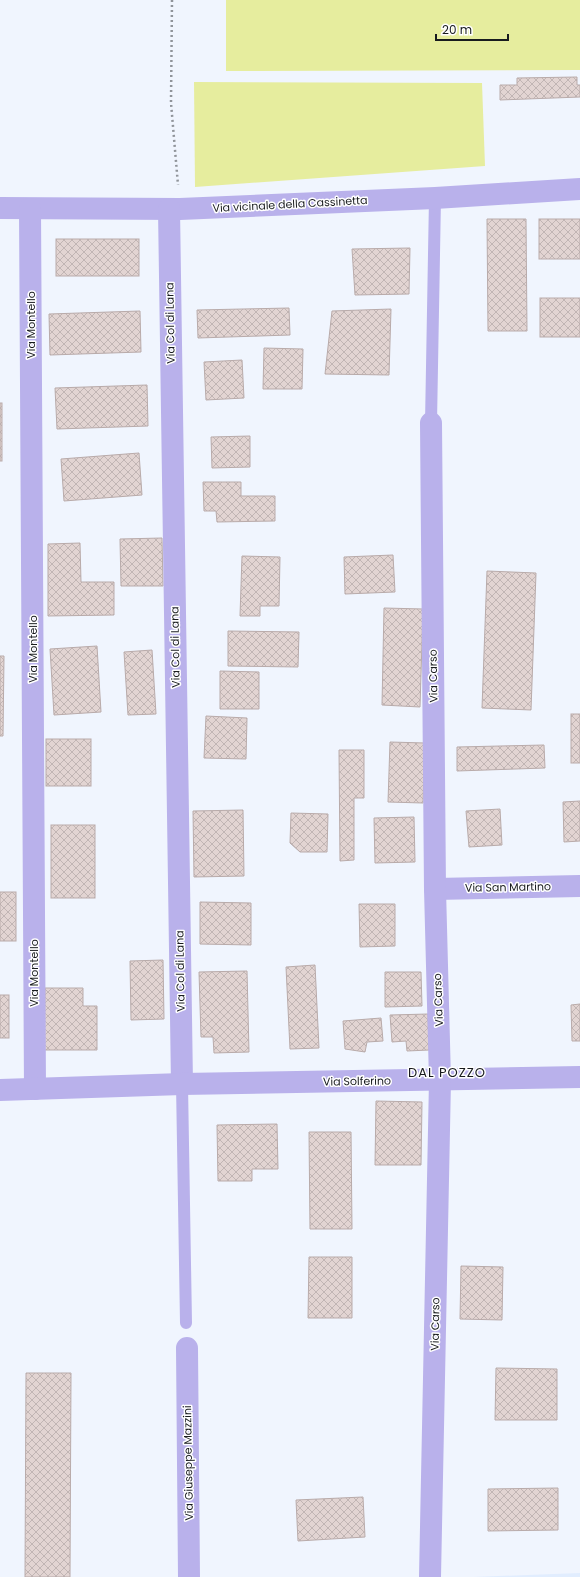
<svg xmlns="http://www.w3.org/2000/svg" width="580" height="1577" viewBox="0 0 580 1577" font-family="Poppins,sans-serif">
<defs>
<pattern id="building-cross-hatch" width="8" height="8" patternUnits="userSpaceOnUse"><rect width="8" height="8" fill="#e2d4d2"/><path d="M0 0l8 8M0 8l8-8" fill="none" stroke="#c1b5b4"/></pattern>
</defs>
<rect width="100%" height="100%" fill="#f0f5fe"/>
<path fill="#e1edfe" d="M580,1573V1577H473Z"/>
<g fill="#e6ed9e">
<path d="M226,0H580V70L226,71Z"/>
<path d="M194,82L482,83L485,166L195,187Z"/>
</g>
<g fill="url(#building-cross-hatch)" stroke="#b9abaa">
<path d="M577,77V85H580V97L500,100V85H517V78Z"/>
<path d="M487,219H526L527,331H488Z"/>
<rect x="539" y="219" width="41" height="40"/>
<rect x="56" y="239" width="83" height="37"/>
<path d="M410,248L409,294L355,295L352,249Z"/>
<rect x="540" y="298" width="40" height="39"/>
<path d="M289,308L290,335L198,338L197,310Z"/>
<path d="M391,309L389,375L325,374L332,311Z"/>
<path d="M140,311L141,352L50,355L49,314Z"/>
<path d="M264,348L303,349L302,389H263Z"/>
<path d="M242,360L244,398L206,400L204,362Z"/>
<path d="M147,385L148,426L57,429L55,388Z"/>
<rect x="0" y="403" width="2" height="58"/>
<path d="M250,436V467L212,468L211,437Z"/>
<path d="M139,453L142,495L64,501L61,459Z"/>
<path d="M203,482H241V496H275V521L217,522L216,511H204Z"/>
<path d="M162,538L163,586H121L120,539Z"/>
<path d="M80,543L81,582H114V615L48,616V544Z"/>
<path d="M393,555L395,592L345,594L344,557Z"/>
<path d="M242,556L280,557L279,606H260V616H240Z"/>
<path d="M487,571L536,573L531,710L482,708Z"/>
<path d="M384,608L423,609L420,707L382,705Z"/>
<path d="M228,631L299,632L298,667L228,666Z"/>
<path d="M97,646L101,712L54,715L50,649Z"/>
<path d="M152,650L156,714L128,715L124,652Z"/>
<path d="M0,656H4L3,736H0Z"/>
<path d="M220,671L259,672V709H220Z"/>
<rect x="571" y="714" width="9" height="49"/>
<path d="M206,716L247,718L246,759L204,758Z"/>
<rect x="46" y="739" width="45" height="47"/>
<path d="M390,742L425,743L423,803L388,802Z"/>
<path d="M544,745L545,768L457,771V747Z"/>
<path d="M339,750H364V798H354V860L340,861Z"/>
<path d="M580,801V841L564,842L563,802Z"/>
<path d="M500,809L502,845L469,847L466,811Z"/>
<path d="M243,810L244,876L194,877L193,811Z"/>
<path d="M291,813L328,814L327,852H300L290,843Z"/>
<path d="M414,817L415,862L375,863L374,818Z"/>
<rect x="51" y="825" width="44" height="73"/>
<rect x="0" y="892" width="16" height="49"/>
<path d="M200,902L251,903V945L200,944Z"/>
<path d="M359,904H395V946L360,947Z"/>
<path d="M163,960L164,1019L131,1020L130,961Z"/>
<path d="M315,965L319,1048L290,1049L286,967Z"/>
<path d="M247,971L249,1052L214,1053L213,1037H201L199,972Z"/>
<path d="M385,972H421L422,1006L385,1007Z"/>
<path d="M45,988H83V1006H97V1050H44Z"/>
<rect x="0" y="995" width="9" height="43"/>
<path d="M580,1004V1041H572L571,1005Z"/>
<path d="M428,1014L429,1050L407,1051L406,1041L392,1042L390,1015Z"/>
<path d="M381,1018L383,1041L367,1042L365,1052L345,1049L343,1021Z"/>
<path d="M376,1101L422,1102L421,1165H375Z"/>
<path d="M277,1124L278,1169H252V1181H218L217,1125Z"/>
<path d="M309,1132H351L352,1229H310Z"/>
<path d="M309,1257H352V1318H308Z"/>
<path d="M461,1266L503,1267L502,1320L460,1319Z"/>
<path d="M496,1368L557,1369V1420H495Z"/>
<path d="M26,1373H71L70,1577H25Z"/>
<path d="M558,1488V1530L488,1531V1489Z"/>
<path d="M363,1497L365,1537L298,1541L296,1500Z"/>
</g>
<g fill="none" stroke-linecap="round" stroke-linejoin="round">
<path stroke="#90949a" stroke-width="2.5" stroke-dasharray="2 3" stroke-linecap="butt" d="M172,0L171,103L178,185"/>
<g stroke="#b9b1eb" stroke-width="12">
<path d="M431,423L435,198"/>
<path d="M182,1084L186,1323"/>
</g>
<g stroke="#b9b1eb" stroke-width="22">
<path d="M0,208L180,209L435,198L580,189"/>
<path d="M30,209L35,1089"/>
<path d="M169,209L182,1084"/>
<path d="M435,889L580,886"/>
<path d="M0,1090L182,1084L580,1077"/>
<path d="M187,1348L189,1577"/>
<path d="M430,1577L440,1080L435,889L431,423"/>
</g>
</g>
<g text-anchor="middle" stroke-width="3" stroke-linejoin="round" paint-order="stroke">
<g font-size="11" fill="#181b1e" stroke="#fff">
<text transform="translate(290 204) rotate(-3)" y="4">Via vicinale della Cassinetta</text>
<text transform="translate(170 323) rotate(-91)" y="4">Via Col di Lana</text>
<text transform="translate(31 325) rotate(-90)" y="4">Via Montello</text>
<text transform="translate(175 647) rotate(-91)" y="4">Via Col di Lana</text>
<text transform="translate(33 649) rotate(-90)" y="4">Via Montello</text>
<text transform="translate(433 676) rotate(-91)" y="4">Via Carso</text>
<text transform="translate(508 887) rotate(-1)" y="4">Via San Martino</text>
<text transform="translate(180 971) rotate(-91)" y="4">Via Col di Lana</text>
<text transform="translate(34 973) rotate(-90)" y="4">Via Montello</text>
<text transform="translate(438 1000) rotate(-92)" y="4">Via Carso</text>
<text transform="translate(357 1081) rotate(-1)" y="4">Via Solferino</text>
<text transform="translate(435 1324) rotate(-89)" y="4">Via Carso</text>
<text transform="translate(188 1463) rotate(-91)" y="4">Via Giuseppe Mazzini</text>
</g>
<g font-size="13" letter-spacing="1" fill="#181b1e" stroke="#fff">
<text x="447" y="1077">DAL POZZO</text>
</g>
</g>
<path d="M436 34v6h72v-6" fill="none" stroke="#181b1e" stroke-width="2"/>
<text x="442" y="34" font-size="12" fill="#181b1e" stroke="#ffffff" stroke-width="3" paint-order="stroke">20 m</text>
</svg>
